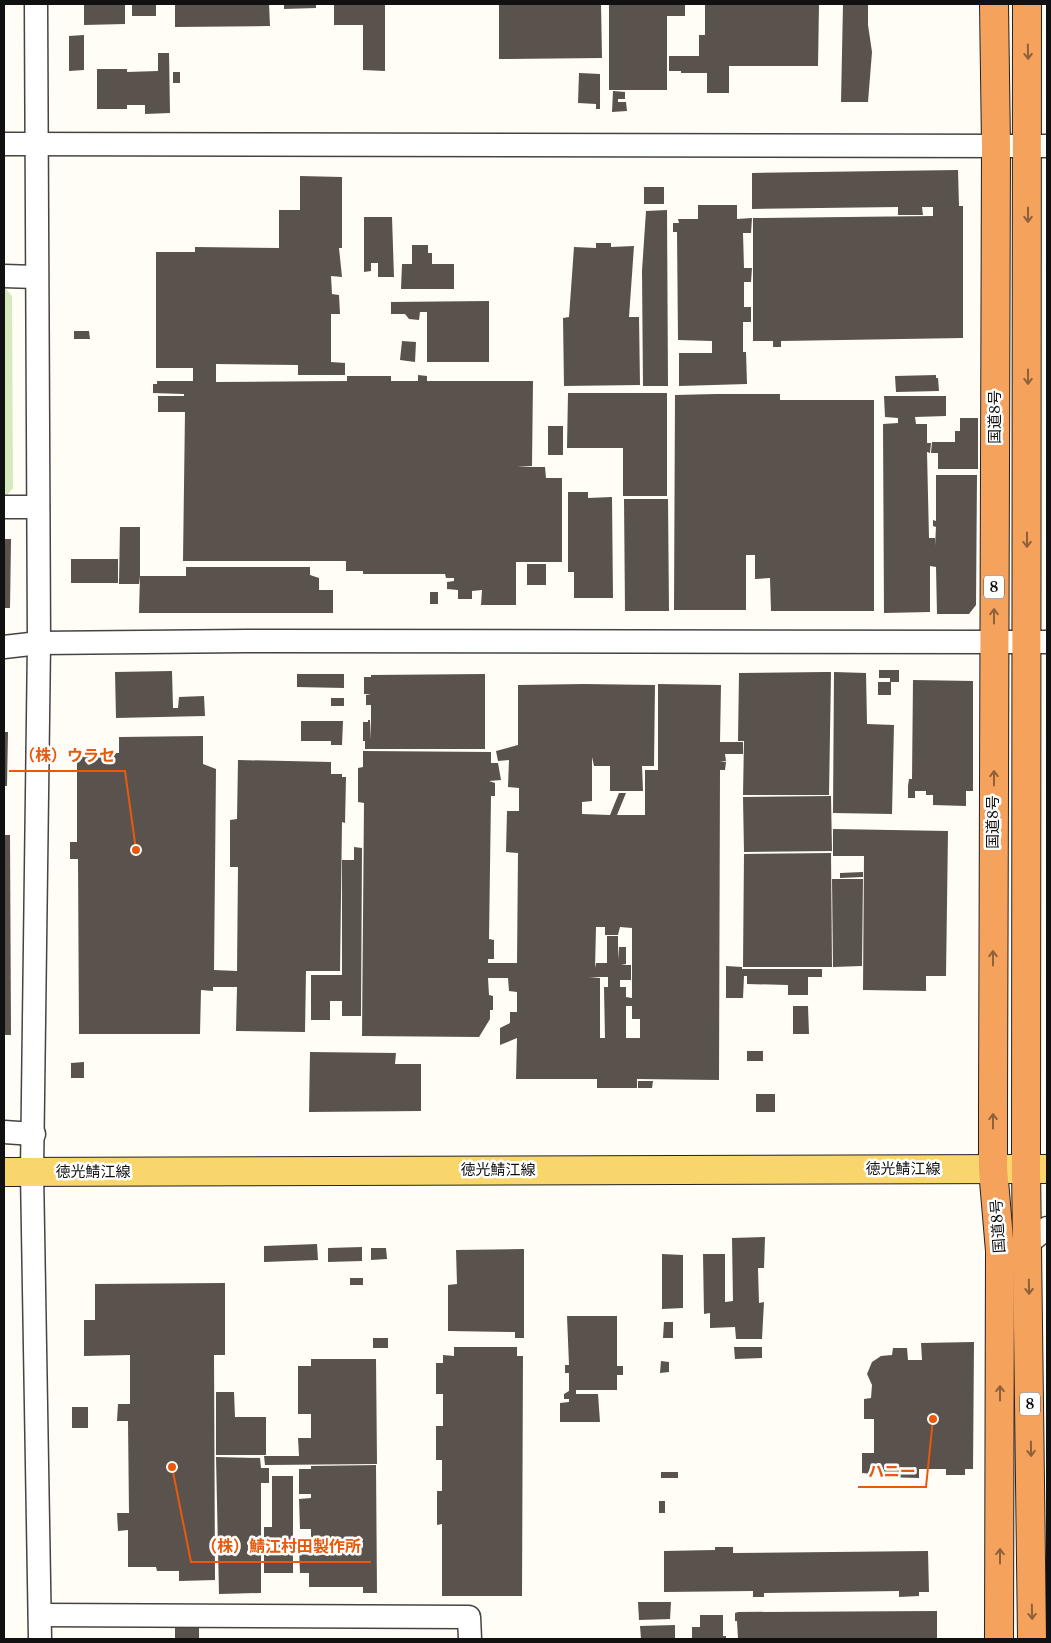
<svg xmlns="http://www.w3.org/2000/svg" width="1051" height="1643" viewBox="0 0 1051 1643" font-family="'Libre Baskerville','Noto Sans JP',serif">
<rect width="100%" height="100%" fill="#fffdf5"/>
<path fill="#d5ebbd" d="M4,287L12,296L13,488L4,499Z"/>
<g fill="#5a524d" fill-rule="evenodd">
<path d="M84,4H125V24L84,25Z"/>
<rect x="132" y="4" width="24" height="12"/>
<path d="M175,4H269L270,26L175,27Z"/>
<path d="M284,4H316V8L284,9Z"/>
<path d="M334,4H385V71L363,70V25H334Z"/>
<path d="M499,4H601L602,58L499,59Z"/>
<path d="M609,4H685V16H667V90H609Z"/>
<path d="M705,4H819L818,66H729V93H707V73H681V71H669V56H699V35H705Z"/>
<path d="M843,4H868V25L872,52L868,102H841Z"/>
<path d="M84,35V70L69,71V36Z"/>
<path d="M158,53H169L170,113L145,114V105H127V109H97V69H127V72L158,71Z"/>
<rect x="173" y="72" width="7" height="11"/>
<path d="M579,73L600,74V109H596V104L578,103Z"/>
<path d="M613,91L625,92V99H618V102H626L627,111L612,112Z"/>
<path d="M958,170L959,206H963V338L781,341V347H773V341H753V218L933,216V207H922L923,215H898V207L752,209V173Z"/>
<path d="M300,176L342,177V248H339L342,277L331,276L332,294L339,295L340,314H331V362L345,363V375H298V365L216,364V382L347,381V376H391V381H418V375L427,376V381H533L532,466L517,467H545L546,478H562V562H516V605H481L482,590L472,591V599H458V590L447,589V582L454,581V578H446L445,574H363V571H346V561H183L185,412H158V396H184V394L153,393V384H157V381H193V368H156V252H195V247L279,248V210H300Z"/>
<rect x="644" y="187" width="20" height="17"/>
<path d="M698,205H737V219L752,218L751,233H743L744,268H752L751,282H744V307H751V322H743V352H746L747,384L679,386V353H712V341L678,340L677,232H673V223H679L678,219H698Z"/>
<path d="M667,210L668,386H643L642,271L646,211Z"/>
<path d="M364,217H392L394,277H378V263H371V271L364,272Z"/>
<path d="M596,243H611V247L634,246L629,317H639L640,385L564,386L563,318L569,317L574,247L596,248Z"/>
<path d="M412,245H428V253H432V264H454V289H401L402,264H412Z"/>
<path d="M489,301V362H427V312H420L419,320L409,319L405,314H391V302Z"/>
<path d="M74,331H89L90,339H74Z"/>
<path d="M402,341L416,342L415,362L400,360Z"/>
<path d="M936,375V378H938L939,391L896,392L895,376Z"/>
<path d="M568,393H667V496H623V448H567Z"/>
<path d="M716,394H780V400H874V611H771L770,578L755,579V555H746V610H674L675,395Z"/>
<path d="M884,396H946V416L915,417L916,424H927V443H931L930,453L927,452L929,538H935V546L936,527L933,526V520L936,521V475H977L976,605L969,614H937L936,567L930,566V612L884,613L883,424L898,423V418L885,417Z"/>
<path d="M960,418H978V469H938V453H931L932,442H955V431H960Z"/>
<rect x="548" y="426" width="15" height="29"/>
<path d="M568,492H588V498L612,497L613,598H574V572H568Z"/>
<path d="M624,499H668L669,611H625Z"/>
<path d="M120,527H140V576H186V567H310V575L319,578V590H333V613H139L140,576L139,584H119Z"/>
<path d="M4,539H11L10,608H4Z"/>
<rect x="71" y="559" width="47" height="24"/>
<rect x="527" y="564" width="19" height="21"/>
<rect x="430" y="592" width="8" height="12"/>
<path d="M879,670H899V682H891V695H878V682H890V678H879Z"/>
<path d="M172,671L173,708H178L179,697L204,696L205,716L116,718L115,672Z"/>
<path d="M826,672H831L829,795H743L744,741H738L739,673Z"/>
<path d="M834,672L866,673L867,724L894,725L892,814L833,813Z"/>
<path d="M297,674H344V688L297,687Z"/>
<path d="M485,674V749H365V741H363V722H368V720H370L371,740V705H366V695L371,694H364V677H371V675Z"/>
<path d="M913,680L973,681V791H966V806L933,805V795H926V791H915V798H908V786L909,779H912Z"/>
<path d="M584,684L655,685L654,766H642L643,791H610V766H594L592,757V801L582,802V814L610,815L619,793H626L617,815H645V770H658V684L721,685L720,742H743V754H725L726,761H720L726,762L725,770H720L719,1080L637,1079V1088H597V1079H516L517,1038L500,1045V1028L510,1023V1012H517V992L509,991L508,978H488L489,995L493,996V1010H490V1019L479,1037L362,1036L364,803L358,802V768L363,767V751L491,752V763H498L501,780L489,781L495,783V796H491L489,939L494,940V959H488V963H517L518,853L506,852L507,811H519V788L508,787L509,760L498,761L496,751L518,745V685ZM596,927H605V935H618L620,927L632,928V998L626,997V987H620V980H631V965H621L626,964V947H619L618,960V936H607V963H596L595,968ZM589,977H608V987H604L605,1038H600V978ZM626,1006H632V1019H640V1038H626Z"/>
<rect x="331" y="698" width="13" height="8"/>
<path d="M301,721H343L342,745H331V741H301Z"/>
<path d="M4,732H8L7,786H4Z"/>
<path d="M203,736V764L216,769L214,970L237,971L238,867H230V820L237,819L238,760L331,762V774H342V777H346L345,823L342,822L340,971H306L305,1032L236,1031L237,987H213V991L201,990L200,1034H79L78,859H70V842H77V752L119,753V737Z"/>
<path d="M831,796L832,851L744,852L743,797Z"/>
<path d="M833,829L948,831L946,976H926V991L863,990L864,856H833Z"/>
<path d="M4,835H10L11,1035H4Z"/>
<path d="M354,847L362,848L361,1016H342V1001H330V1020H311V975H342V860H354Z"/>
<path d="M831,853L832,967H743L744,854Z"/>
<path d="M863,872V877L840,878V873Z"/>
<path d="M832,879H863L862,966L833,967Z"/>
<path d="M726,966L742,967V969H822V977H808V995H788V985L747,984V976H744L743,998H726Z"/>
<path d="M793,1006H808L809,1034H793Z"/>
<rect x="747" y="1051" width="16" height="10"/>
<path d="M310,1052L396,1053L395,1064H421V1111L309,1112Z"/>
<path d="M84,1062V1078H71V1063Z"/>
<path d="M638,1081H653L652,1088H638Z"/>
<rect x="756" y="1094" width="19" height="18"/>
<path d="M765,1237L764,1268H758L759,1303L764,1302L762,1339H736L735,1327L710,1328V1313L704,1314L703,1254H725V1302L733,1301L732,1238Z"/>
<path d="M317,1244L318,1260L264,1262V1246Z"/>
<path d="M362,1247V1261L328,1262V1248Z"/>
<path d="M371,1248H386L387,1259L371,1260Z"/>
<path d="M524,1249V1338H515V1332L448,1331V1285L457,1284L456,1250Z"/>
<path d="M662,1254L683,1255V1308L662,1309Z"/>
<rect x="350" y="1278" width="13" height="7"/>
<path d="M225,1283V1355H214L215,1580L179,1581V1571H157L156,1567H128V1530L118,1531L117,1513H129L128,1421H117L118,1404H130V1355L84,1356V1320H95V1284Z"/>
<path d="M567,1316H617V1366H623V1375H617V1390H576V1394H598L600,1422H560V1403L569,1402V1399H564V1394L569,1391V1373H565V1365H569Z"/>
<path d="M664,1322H673V1338H663Z"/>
<rect x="373" y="1338" width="15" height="10"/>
<path d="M974,1342L973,1469H965V1475H946V1469H919V1478L883,1477V1469H873V1474L862,1473V1453H874V1419H864V1399L871,1398L872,1385L867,1374L872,1362L881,1356L892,1355L893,1348H907L908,1360H922L921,1343Z"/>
<path d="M454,1347H517V1356H523L522,1596H442V1524L437,1525V1491H442V1460H436V1426H443V1394H436V1363H443V1355L454,1356Z"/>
<path d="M734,1347H762V1358L735,1359Z"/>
<path d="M311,1359H376L377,1464L265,1465L264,1456H299L298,1438H311V1414H298V1366H311Z"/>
<path d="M661,1361L669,1362V1372L660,1373Z"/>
<path d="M216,1392H234L235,1417H266V1455H216Z"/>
<rect x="72" y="1407" width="16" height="21"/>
<path d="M216,1457L260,1458L261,1468H269V1483H261V1593L219,1594Z"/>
<path d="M376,1465L377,1593H363V1587H309V1573H300L299,1548H311V1529H300L299,1499L311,1498V1494H299V1469H311V1466Z"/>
<rect x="661" y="1472" width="17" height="6"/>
<path d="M272,1476H293V1573H264V1527H272Z"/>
<rect x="659" y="1501" width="6" height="12"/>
<path d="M715,1547H733V1553L928,1551L929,1592H919V1596L899,1597V1591L764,1593V1597H753V1591L664,1592V1551L715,1550Z"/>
<path d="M638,1602H671L670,1619L639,1620Z"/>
<path d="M937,1611V1639H738L737,1621H735V1613L738,1612Z"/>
<path d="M700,1615H723V1636H726V1639H692V1627H700Z"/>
<path d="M175,1621L199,1622V1639H175Z"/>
<path d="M675,1625V1639H641L640,1626Z"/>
</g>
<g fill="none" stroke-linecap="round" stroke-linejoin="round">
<defs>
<g id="minor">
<path d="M36,4L39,643L32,1172L40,1639"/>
<path d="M4,144L1047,146"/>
<path d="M4,276L36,277"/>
<path d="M4,507H38"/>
<path d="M4,647L39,643L247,641L1047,642"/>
<path d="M4,1132L34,1134"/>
<path d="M1027,1244L1047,1228"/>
<path d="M40,1615L469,1617L470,1639"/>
</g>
<path id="major" d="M4,1172L1047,1169"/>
<g id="highway">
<path d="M994,4L996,146L993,1107V1169L1000,1251L999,1639"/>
<path d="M1027,4L1026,1168L1032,1639"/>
</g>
</defs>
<use href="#minor" stroke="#444" stroke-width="25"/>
<use href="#major" stroke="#222" stroke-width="30"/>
<use href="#highway" stroke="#222" stroke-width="30"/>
<use href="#minor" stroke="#fff" stroke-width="22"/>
<use href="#major" stroke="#f9d66b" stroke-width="28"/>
<use href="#highway" stroke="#f5a25d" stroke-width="28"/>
</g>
<defs><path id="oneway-shaft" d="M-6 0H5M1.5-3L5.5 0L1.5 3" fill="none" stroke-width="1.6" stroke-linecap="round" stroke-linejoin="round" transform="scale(1.25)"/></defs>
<g stroke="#8e613b">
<use href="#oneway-shaft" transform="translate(1028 52) rotate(89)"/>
<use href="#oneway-shaft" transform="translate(1028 215) rotate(90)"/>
<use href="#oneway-shaft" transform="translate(1028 377) rotate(90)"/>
<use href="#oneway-shaft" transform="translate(1027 540) rotate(90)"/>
<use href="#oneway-shaft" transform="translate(994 616) rotate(-90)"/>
<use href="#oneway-shaft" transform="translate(994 778) rotate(-90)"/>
<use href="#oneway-shaft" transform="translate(993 958) rotate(-90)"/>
<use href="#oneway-shaft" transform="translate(993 1121) rotate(-90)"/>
<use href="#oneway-shaft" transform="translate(1029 1287) rotate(89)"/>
<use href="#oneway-shaft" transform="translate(1000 1393) rotate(-90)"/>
<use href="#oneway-shaft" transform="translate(1031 1449) rotate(89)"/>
<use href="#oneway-shaft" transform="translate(1000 1556) rotate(-90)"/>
<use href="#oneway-shaft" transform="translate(1032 1612) rotate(89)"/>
</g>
<g text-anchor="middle" stroke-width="5" stroke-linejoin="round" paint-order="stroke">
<g fill="#fff" stroke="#585858" stroke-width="1">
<rect x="984" y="575.5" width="20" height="23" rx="4"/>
<rect x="1020" y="1392.5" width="20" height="23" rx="4"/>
</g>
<g font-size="14" font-weight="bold" fill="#111">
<text x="994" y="592">8</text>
<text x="1030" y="1409">8</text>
</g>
<g font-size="15" fill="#111" stroke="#fff">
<text transform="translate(995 417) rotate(-90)" y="5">国道8号</text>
<text transform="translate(993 822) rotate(-90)" y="5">国道8号</text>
<text x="903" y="1174">徳光鯖江線</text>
<text x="498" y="1175">徳光鯖江線</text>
<text x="93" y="1177">徳光鯖江線</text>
<text transform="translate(998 1226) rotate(-94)" y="5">国道8号</text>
</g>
</g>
<path fill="none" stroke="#e8590c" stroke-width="2" d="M136 850L125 771H9M933 1419L926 1487H858M172 1467L191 1562H371"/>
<g fill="#e8590c" stroke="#fff" stroke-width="2">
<circle cx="136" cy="850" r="5"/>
<circle cx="933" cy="1419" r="5"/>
<circle cx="172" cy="1467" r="5"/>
</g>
<g font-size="16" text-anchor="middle" font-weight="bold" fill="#e8590c" stroke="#fff" stroke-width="5" stroke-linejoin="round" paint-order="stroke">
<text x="67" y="761">（株）ウラセ</text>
<text x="892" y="1477">ハニー</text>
<text x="281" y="1552">（株）鯖江村田製作所</text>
</g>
<rect width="1051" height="1643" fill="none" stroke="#111111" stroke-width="10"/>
</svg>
